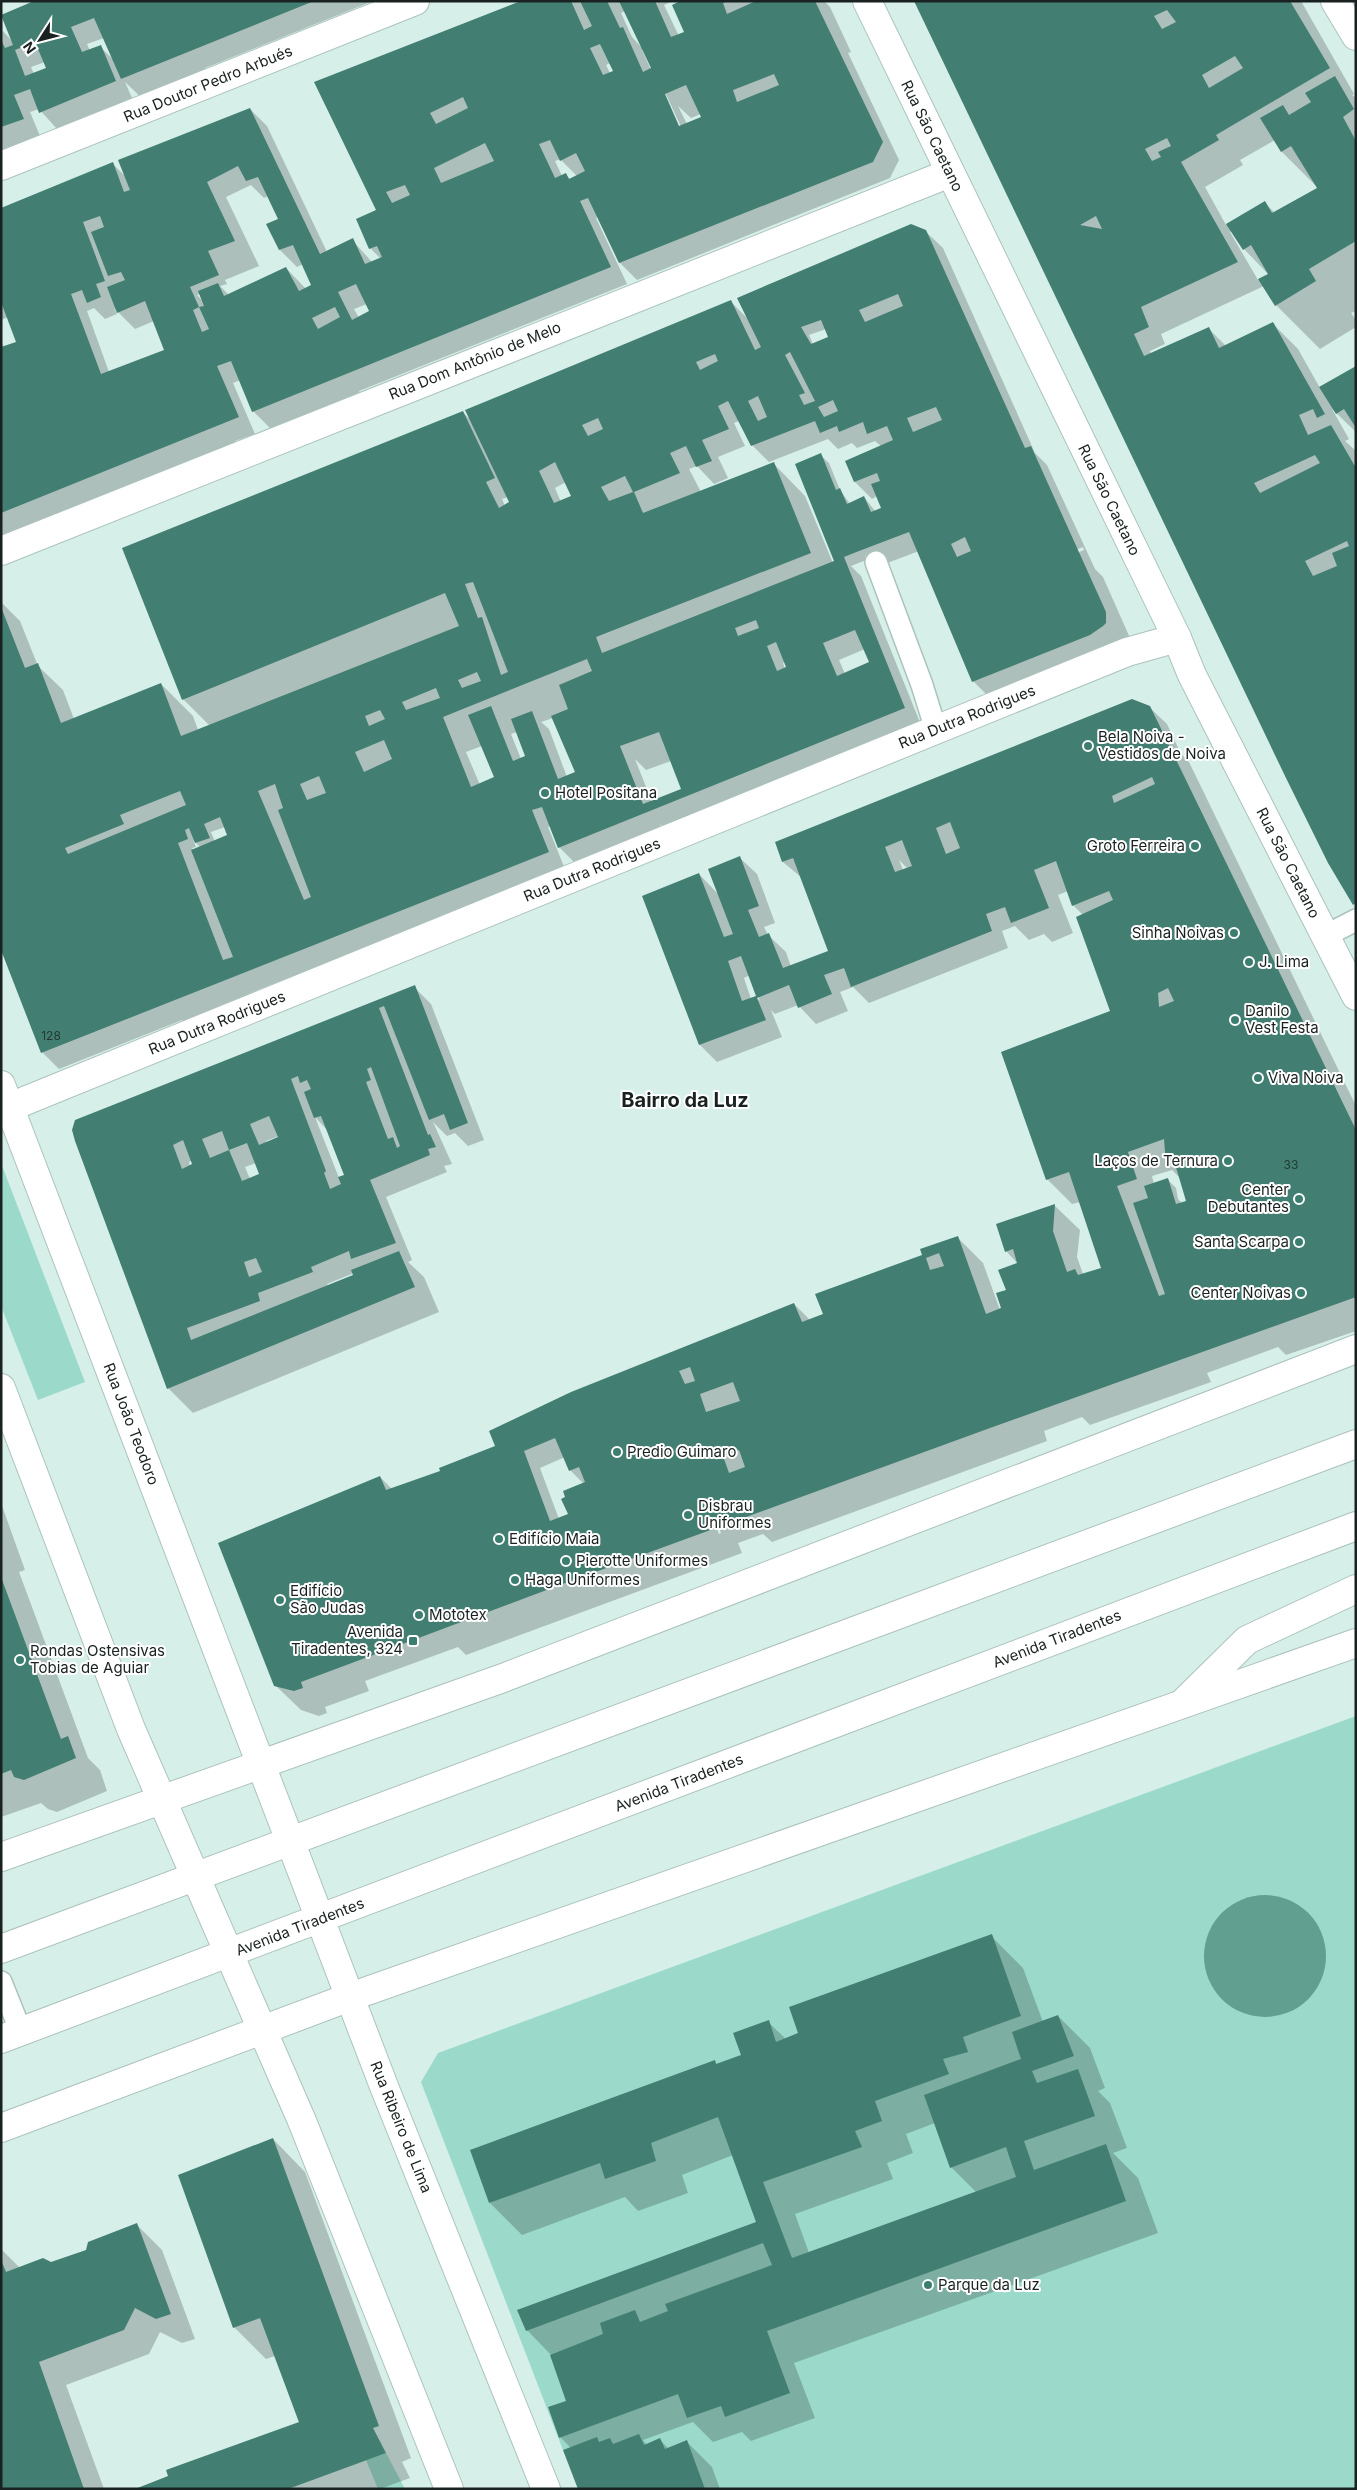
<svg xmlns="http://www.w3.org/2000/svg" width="1357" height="2490" viewBox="0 0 1357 2490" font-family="Inter,sans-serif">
<rect width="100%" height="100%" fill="#d7efe9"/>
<g fill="#9bdacb">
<path d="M1,1163L85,1382L38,1400L1,1306Z"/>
<path d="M1356,1716V2489H578L421,2082L438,2053Z"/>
<path d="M386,2453L405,2489H378L366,2460Z"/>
</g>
<circle fill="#619f91" cx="1265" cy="1956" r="61"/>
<g fill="#0003" fill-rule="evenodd">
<path d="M38,1H373L205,68L209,78L147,103L125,82L132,98L57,129L39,109L30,112L40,136L1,151V29L12,41ZM104,38L113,59L100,47L90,51L87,44ZM45,62L48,69L34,74L31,67Z"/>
<path d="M521,1H673L664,5L679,36L686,32L683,1H824L830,7L851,52L848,53L899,160L890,178L637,280L620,263L598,217L596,218L627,284L359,391L364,401L303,426L295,418L270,428L253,411L240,380L233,383L255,434L235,441L239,451L1,536V340L4,348L18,342L8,317L1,320V209L113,164L126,177L250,109L267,126L327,252L352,240L372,262L381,259L370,248L378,211L316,83ZM625,11L643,49L632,37L621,13ZM644,49L656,74L651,70L642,50ZM610,63L615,71L610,73L606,65ZM660,88H663L683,131L681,132ZM678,106L691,118L701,114L703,117L687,124ZM561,159V160L577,176L571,180L566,175L562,176L555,161ZM251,185L264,198L268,196L279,219L280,250L297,267L303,264L312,286L306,289L286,268L229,295L220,286L227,284L225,280L259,266L226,197ZM200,294L204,302L197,295ZM367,304L371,312L359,318L354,309ZM94,308L105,319L117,314L114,308L135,329L154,321L166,350L109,372L87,311Z"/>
<path d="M915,1H1301L1354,94L1352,95L1356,98V311L1351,313L1356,320V327L1320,349L1276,305L1264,286L1161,334L1165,344L1150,351L1151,354L1209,329L1226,346L1273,324L1298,349L1320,388L1356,368V432L1332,409L1349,439L1345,441L1356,451V906ZM1275,140L1282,152L1318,188L1275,213L1265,203L1226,225L1205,187L1243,165L1240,160ZM1232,231L1244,249L1269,275L1258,280L1230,232Z"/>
<path d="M925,231L943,248L1035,453L1047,465L1095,569L1103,577L1130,638L998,706L973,681L919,551L877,567L865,555L866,560L851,566L861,576L921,725L672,836L660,824L662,829L576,864L559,847L551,826L548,827L565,869L301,984L293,976L250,993L254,1003L190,1028L182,1020L59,1069L42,1052L1,946V602L20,621L38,666L63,690L74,719L161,684L193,716L198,730L210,726L183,699L462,412L472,421L731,302L749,320ZM826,329L830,337L813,344L809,335ZM739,421L752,445L769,462L828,439L838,449L852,443L857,448L875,441L882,447L847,462L855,482L872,499L877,496L882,508L875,511L864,497L850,504L840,490L829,463L820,455L837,562L833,563L805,496L773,463L701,492L689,469L697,466L714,484L728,478L718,457L745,446L734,423ZM566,482L573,497L561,502L555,488ZM508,497L511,503L505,506L502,499ZM1083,547L1084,550L961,601L960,598ZM865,649L871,663L845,674L839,660ZM785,662L788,668L785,669L783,663ZM553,718L576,773L567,777L549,729L541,722ZM517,732L527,756L521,759L511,734ZM482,746L495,778L480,785L466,752ZM635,759L646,770L671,761L682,790L652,802ZM225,827L231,840L215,842L211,832ZM193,840L201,848L194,851L192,848L196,847Z"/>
<path d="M1149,707L1167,724L1181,754L1189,762L1356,1106V1331L1286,1355L1278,1347L1207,1373L1211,1382L1090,1425L1082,1417L1044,1431L1047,1441L772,1542L763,1534L738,1543L742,1553L466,1655L458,1647L365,1681L369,1691L325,1707L327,1713L319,1716L301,1710L275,1685L380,1477L392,1489L439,1472L496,1447L794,1304L810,1320L824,1315L924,1255L958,1238L983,1263L1000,1310L1003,1309L1007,1290L1018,1264L1006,1251L998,1225L1055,1206L1080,1230L1077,1257L1083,1274L1102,1268L1080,1202L1072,1204L1047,1179L1111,1012L1083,915L1073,905L1068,891L1058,895L1073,933L1052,942L1044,934L1029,940L1015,926L1002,931L1008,948L869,1003L853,987L840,992L848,1011L816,1024L798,1005L775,1014L771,1010L782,1037L717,1062L700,1045L644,896L699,874L719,895L740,858L757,874L775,923L764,927L768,935L786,952L791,967L830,952L802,878L783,862L776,843ZM899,860L908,869L903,870ZM750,975L760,1001L756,997L751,999L744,978ZM1172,1170L1180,1178L1187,1202L1183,1204L1178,1199L1176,1188L1168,1180L1154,1184L1152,1176ZM663,1390H666L721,1533L719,1534ZM565,1457L570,1470L584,1484L569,1515L559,1519L540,1468Z"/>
<path d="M414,987L431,1004L484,1140L468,1146L455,1133L447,1136L433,1122L452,1164L444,1166L447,1172L386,1197L412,1260L408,1262L424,1277L439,1312L193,1413L168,1388L73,1130ZM315,1117L328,1131L346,1175L339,1178ZM279,1136L280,1138L267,1143L266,1141ZM192,1160L194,1165L190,1167L189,1162ZM256,1163L262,1180L250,1179L245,1167ZM354,1273L355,1275L328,1286L327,1284Z"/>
<path d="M1,1503L25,1570L19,1572L88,1758L100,1770L107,1791L57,1812L48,1809L41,1803L1,1817Z"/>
<path d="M991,1936L1023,1968L1043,2022L1058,2016L1090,2048L1105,2088L1098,2091L1110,2103L1127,2148L1113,2153L1138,2178L1158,2233L794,2363L815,2418L751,2441L742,2432L713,2442L693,2422L643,2440L647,2445L660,2440L669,2449L687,2442L712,2467L720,2489H580L571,2448L560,2437L568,2402L552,2356L527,2330L758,2223L733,2155L682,2175L688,2193L638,2211L625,2197L522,2235L490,2203L714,2062L718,2065L742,2056L768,2022L786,2039ZM935,2123L951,2167L976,2192L809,2253L795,2214L893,2179L887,2163L913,2153L906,2134Z"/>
<path d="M273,2139L305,2172L411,2458L402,2462L410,2478L380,2489H138L299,2423L275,2356L266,2359L234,2327Z"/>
<path d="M137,2225L162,2250L195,2339L182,2343L160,2332L149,2354L66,2385L104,2489H1V2249L20,2268L51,2264L87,2251Z"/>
</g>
<g fill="#427f72" fill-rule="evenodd">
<path d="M34,1H314L121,79L94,18L71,27L82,52L101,45L116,81L39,113L30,89L14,95L24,119L1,127V40L5,48L13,45L1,15ZM35,42L46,68L25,76L15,50Z"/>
<path d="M521,1H571L584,30L592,26L580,1H607L620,28L623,27L643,72L651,68L619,1H655L671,37L684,32L672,5L680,1H728L723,3L727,14L756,1H815L883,142L873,162L619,263L588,198L580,201L611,267L252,412L231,361L217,366L239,417L1,513V347L16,342L1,302V208L113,162L124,192L130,190L118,160L250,108L320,254L353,238L365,264L382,257L377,246L369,249L356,219L376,210L314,82ZM600,44L613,71L603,75L590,48ZM774,74L779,85L737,102L733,90ZM686,85L701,117L679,126L665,94ZM463,97L468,108L436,124L430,113ZM550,140L560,161L576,153L585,171L569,179L566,173L555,178L539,144ZM485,143L494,161L441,183L434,168ZM238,166L246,181L258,177L278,219L266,224L279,250L293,245L311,285L299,291L286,267L224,296L218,283L198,291L204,306L199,307L209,329L202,332L193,310L199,307L190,287L219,275L208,251L235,241L207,182ZM405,185L410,195L392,203L386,192ZM100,216L104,227L91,232L108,276L121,272L125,280L107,287L117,313L145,301L164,350L101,374L71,294L82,290L87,303L101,297L96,284L105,281L83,222ZM356,284L369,311L352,320L338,292ZM335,307L340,317L318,329L312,318Z"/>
<path d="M914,1H1290L1330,68L1216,135L1219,140L1181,162L1238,262L1141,307L1149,327L1134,334L1144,356L1209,327L1219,348L1273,322L1325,414L1317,418L1313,409L1299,415L1308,435L1331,425L1356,468V903L1353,905L1328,863L1285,776ZM1167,10L1176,22L1162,29L1154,16ZM1235,56L1243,68L1209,88L1202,75ZM1167,138L1171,146L1158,152L1161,157L1152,161L1145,149ZM1096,216L1102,229L1080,225ZM1315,455L1320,463L1260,493L1254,483ZM1347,541L1349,546L1332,553L1337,566L1313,576L1305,561Z"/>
<path d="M1335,76L1354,109L1343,117L1356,141V241L1309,269L1316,281L1275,306L1258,279L1268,274L1251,245L1243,250L1226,224L1265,201L1272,213L1317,188L1291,146L1281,152L1260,118L1283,105L1289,115L1311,102L1305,93Z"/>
<path d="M911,224L926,230L1025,448L1031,446L1106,612V623L1103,626L1090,635L972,682L909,532L859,551L844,557L905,708L558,848L542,807L532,810L549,852L41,1053L1,950V607L25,668L38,663L61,723L161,683L181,736L459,626L445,593L182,700L122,548L463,411L495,478L486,482L499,508L509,502L465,410L731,300L755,350L761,347L737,298ZM898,294L903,306L865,322L859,310ZM821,320L828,337L811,344L801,327ZM790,352L815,401L804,405L799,395L805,393L785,355ZM715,354L718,361L700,370L696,362ZM758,396L767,417L758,421L748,401ZM833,400L838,411L824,417L818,407ZM728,401L751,446L815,421L820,433L837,426L839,432L863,422L867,434L887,426L893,440L845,461L854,482L877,473L880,481L871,484L881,508L871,512L864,496L847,504L840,488L836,490L821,453L795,464L834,561L602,653L596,637L811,553L774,462L643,513L634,492L680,473L670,453L686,446L696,467L712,461L702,440L729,429L718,406ZM936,407L942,420L913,432L907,418ZM598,418L603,429L588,436L582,425ZM555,462L571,496L554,503L539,471ZM625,476L633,492L609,501L601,487ZM965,537L971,551L957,557L951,544ZM473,582L508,672L501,675L482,617L478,618L465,584ZM756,620L759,628L738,636L735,628ZM855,630L869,662L837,676L823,643ZM776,642L786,667L777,671L767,646ZM587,659L592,671L559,685L568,709L551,716L575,772L558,779L532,711L511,719L525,756L513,761L491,706L468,715L494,777L471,787L443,717ZM477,672L481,681L462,688L458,680ZM436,688L440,698L406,710L402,702ZM380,710L385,719L369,726L365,716ZM659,732L681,789L643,804L620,746ZM384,740L392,759L364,772L355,752ZM319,776L326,793L307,800L300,784ZM275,784L283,808L278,810L311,897L304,900L258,791ZM180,791L186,805L68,854L65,848L124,824L120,815ZM220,817L227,835L191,850L233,957L223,960L178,843L188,839L185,830L189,828L195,843L210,838L204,824Z"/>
<path d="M1356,366V428L1344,409L1336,414L1319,387Z"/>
<path d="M1132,699L1150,706L1356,1130V1297L990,1428L568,1582L301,1682L303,1688L294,1691L274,1686L218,1543L380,1476L386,1490L440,1471L439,1468L495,1446L489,1431L571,1392L794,1303L802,1322L823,1314L815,1294L922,1255L920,1249L958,1236L986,1314L1001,1308L996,1293L1006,1290L998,1270L1017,1263L1013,1249L1005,1252L996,1224L1055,1204L1053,1231L1067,1272L1075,1269L1078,1275L1101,1268L1069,1172L1046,1180L1001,1052L1110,1011L1076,917L1113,900L1109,891L1072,906L1056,861L1034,870L1049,908L1011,923L1005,907L986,914L992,931L851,987L844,968L824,975L832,994L798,1008L789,985L757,998L766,1020L699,1045L642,896L699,873L724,937L733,934L708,869L740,856L759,906L748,910L759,937L769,933L783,968L828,951L793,858L782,862L775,842ZM1152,777L1155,784L1114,803L1112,796ZM950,822L960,848L946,854L936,828ZM902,840L912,866L895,872L885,847ZM741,956L756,996L742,1001L728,961ZM1168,988L1174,1001L1159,1007L1158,993ZM1164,1139L1166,1165L1175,1164L1186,1201L1176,1204L1168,1178L1144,1186L1148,1198L1133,1203L1165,1294L1159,1296L1117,1186L1137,1179L1128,1152ZM939,1253L944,1266L930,1270L926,1258ZM690,1367L695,1381L685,1384L679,1371ZM733,1382L740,1401L706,1412L700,1394ZM555,1438L569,1471L579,1467L585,1482L563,1491L565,1497L561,1499L568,1514L550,1521L524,1451ZM739,1450L745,1467L729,1473L723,1456Z"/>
<path d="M415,985L468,1123L450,1130L444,1114L429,1120L384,1006L379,1008L428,1135L430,1134L436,1147L428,1149L430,1155L370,1180L396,1243L351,1259L349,1251L311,1267L313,1272L258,1293L260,1301L187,1328L191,1340L353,1275L351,1270L399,1251L415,1287L167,1389L75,1141L72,1130L75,1120ZM371,1067L400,1146L397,1148L393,1137L388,1139L366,1082L371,1080L367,1069ZM298,1076L300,1083L307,1080L311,1089L304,1092L314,1118L321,1116L344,1175L338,1177L341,1184L330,1189L324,1173L326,1171L291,1079ZM269,1116L278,1137L259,1145L250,1124ZM222,1131L229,1150L210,1158L202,1139ZM183,1140L192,1164L182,1169L173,1145ZM247,1143L259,1174L242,1181L229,1150ZM256,1258L262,1272L249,1277L244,1262Z"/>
<path d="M1,1577L61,1739L68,1736L76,1758L24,1780L14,1777L11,1770L1,1774Z"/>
<path d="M992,1934L1021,2016L963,2037L968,2052L943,2059L949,2074L875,2101L882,2121L855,2131L862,2147L763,2182L792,2258L1016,2177L1006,2147L950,2168L924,2095L1021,2059L1012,2032L1058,2015L1074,2056L1032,2071L1037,2083L1078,2069L1095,2116L1024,2141L1034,2170L1106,2144L1126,2201L767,2331L790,2393L725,2417L721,2406L687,2418L678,2394L559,2438L548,2407L566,2401L550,2355L603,2334L600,2323L635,2310L640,2322L668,2311L665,2304L772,2265L763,2243L526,2331L517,2310L756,2222L718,2117L651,2143L656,2161L605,2179L600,2163L489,2203L470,2150L715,2060L716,2064L741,2055L733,2033L769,2020L776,2042L798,2033L789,2007Z"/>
<path d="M273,2138L379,2426L373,2428L386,2453L288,2489H135L168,2476L166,2470L299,2422L260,2318L233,2328L178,2175Z"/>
<path d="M137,2223L171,2314L156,2319L135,2308L124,2330L39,2362L84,2489H1V2260L6,2272L43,2258L51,2262L86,2250L88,2242Z"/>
<path d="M639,2434L644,2445L660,2438L665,2449L687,2440L705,2489H578L563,2450L597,2437L599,2442L610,2438L613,2444Z"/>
</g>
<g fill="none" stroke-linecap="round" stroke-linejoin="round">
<defs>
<g id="service">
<path d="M876,562L922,685L936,730"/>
<path d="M1325,936L1356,920"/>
<path d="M1,1982L21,2032"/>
</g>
<g id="minor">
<path d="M1335,1L1356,36"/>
<path d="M1,166L415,1"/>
<path d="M1,551L950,173"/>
<path d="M10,1107L1127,652L1177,638"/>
</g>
<g id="secondary">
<path d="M867,1L1177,638L1192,675L1356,996"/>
<path d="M1,1085L385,2089L546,2489"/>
<path d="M1,1388L131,1729L302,2121L449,2489"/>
<path d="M1,1857L503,1678L1356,1349"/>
<path d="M1,2128L350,1997L1356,1643"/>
</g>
<g id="trunk">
<path d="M1182,1704L1247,1640L1356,1589"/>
<path d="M1,1949L1356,1444"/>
<path d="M1,2039L1356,1526"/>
</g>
</defs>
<use href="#service" stroke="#acc3bd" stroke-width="24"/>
<use href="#minor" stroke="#acc3bd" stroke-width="30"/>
<use href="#secondary" stroke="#acc3bd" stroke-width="30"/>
<use href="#trunk" stroke="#acc3bd" stroke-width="30"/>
<use href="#service" stroke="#fff" stroke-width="21"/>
<use href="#minor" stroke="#fff" stroke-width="28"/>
<use href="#secondary" stroke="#fff" stroke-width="28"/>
<use href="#trunk" stroke="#fff" stroke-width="28"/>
</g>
<g fill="#3b7e70" stroke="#fff" stroke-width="2">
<circle cx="1088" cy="746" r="5"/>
<circle cx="545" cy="793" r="5"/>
<circle cx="1195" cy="846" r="5"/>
<circle cx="1234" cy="933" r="5"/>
<circle cx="1249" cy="962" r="5"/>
<circle cx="1235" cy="1020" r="5"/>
<circle cx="1258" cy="1078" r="5"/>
<circle cx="1228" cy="1161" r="5"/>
<circle cx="1299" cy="1199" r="5"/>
<circle cx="1299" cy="1242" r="5"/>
<circle cx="1301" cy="1293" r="5"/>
<circle cx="617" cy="1452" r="5"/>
<circle cx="688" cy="1515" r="5"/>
<circle cx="499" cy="1539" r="5"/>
<circle cx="566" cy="1561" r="5"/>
<circle cx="515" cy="1580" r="5"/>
<circle cx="280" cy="1600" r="5"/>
<circle cx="419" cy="1615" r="5"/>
<rect x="408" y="1636" width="10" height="10" rx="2.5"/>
<circle cx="20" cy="1660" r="5"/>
<circle cx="928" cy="2285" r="5"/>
</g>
<g text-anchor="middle" stroke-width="4" stroke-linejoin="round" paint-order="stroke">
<g font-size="12" fill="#233934">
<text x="51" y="1040">128</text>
<text x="1291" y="1169">33</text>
</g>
<g font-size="15" fill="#192220" stroke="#fff">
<text transform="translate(208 84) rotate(-22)" y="5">Rua Doutor Pedro Arbués</text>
<text transform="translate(932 136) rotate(64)" y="5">Rua São Caetano</text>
<text transform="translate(475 361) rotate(-22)" y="5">Rua Dom Antônio de Melo</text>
<text transform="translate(1109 500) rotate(64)" y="5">Rua São Caetano</text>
<text transform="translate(967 717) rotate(-22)" y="5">Rua Dutra Rodrigues</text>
<text transform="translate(1288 863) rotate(63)" y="5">Rua São Caetano</text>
<text transform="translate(592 870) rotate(-22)" y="5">Rua Dutra Rodrigues</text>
<text transform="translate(217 1023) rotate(-22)" y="5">Rua Dutra Rodrigues</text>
<text transform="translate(131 1424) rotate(69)" y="5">Rua João Teodoro</text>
<text transform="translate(1057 1639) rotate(-21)" y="5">Avenida Tiradentes</text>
<text transform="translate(679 1783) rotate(-21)" y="5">Avenida Tiradentes</text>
<text transform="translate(300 1927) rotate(-21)" y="5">Avenida Tiradentes</text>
<text transform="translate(401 2127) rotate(68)" y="5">Rua Ribeiro de Lima</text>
</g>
<g font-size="15" fill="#192220" stroke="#fff" text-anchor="start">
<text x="1098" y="742">Bela Noiva -<tspan x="1098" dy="17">Vestidos de Noiva</tspan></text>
<text x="555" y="798">Hotel Positana</text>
<text x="1185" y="851" text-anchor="end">Groto Ferreira</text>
<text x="1224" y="938" text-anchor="end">Sinha Noivas</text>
<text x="1259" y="967">J. Lima</text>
<text x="1245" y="1016">Danilo<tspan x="1245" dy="17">Vest Festa</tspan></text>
<text x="1268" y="1083">Viva Noiva</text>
<text x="1218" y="1166" text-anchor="end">Laços de Ternura</text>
<text x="1289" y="1195" text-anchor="end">Center<tspan x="1289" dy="17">Debutantes</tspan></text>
<text x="1289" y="1247" text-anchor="end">Santa Scarpa</text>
<text x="1291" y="1298" text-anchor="end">Center Noivas</text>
<text x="627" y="1457">Predio Guimaro</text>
<text x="698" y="1511">Disbrau<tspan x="698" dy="17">Uniformes</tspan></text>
<text x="509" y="1544">Edifício Maia</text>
<text x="576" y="1566">Pierotte Uniformes</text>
<text x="525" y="1585">Haga Uniformes</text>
<text x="290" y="1596">Edifício<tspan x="290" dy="17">São Judas</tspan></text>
<text x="429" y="1620">Mototex</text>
<text x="403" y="1637" text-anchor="end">Avenida<tspan x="403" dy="17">Tiradentes, 324</tspan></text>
<text x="30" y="1656">Rondas Ostensivas<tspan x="30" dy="17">Tobias de Aguiar</tspan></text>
<text x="938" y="2290">Parque da Luz</text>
</g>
<g font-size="20" font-weight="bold" fill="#192220" stroke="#fff">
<text x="685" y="1107">Bairro da Luz</text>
</g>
</g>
<rect width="1357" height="2490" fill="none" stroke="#192220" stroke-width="5"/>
<g transform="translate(40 40) rotate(234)" stroke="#ffffff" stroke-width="4" paint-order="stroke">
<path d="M0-4L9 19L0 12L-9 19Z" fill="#192220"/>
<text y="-8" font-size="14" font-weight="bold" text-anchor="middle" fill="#192220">N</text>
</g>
</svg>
